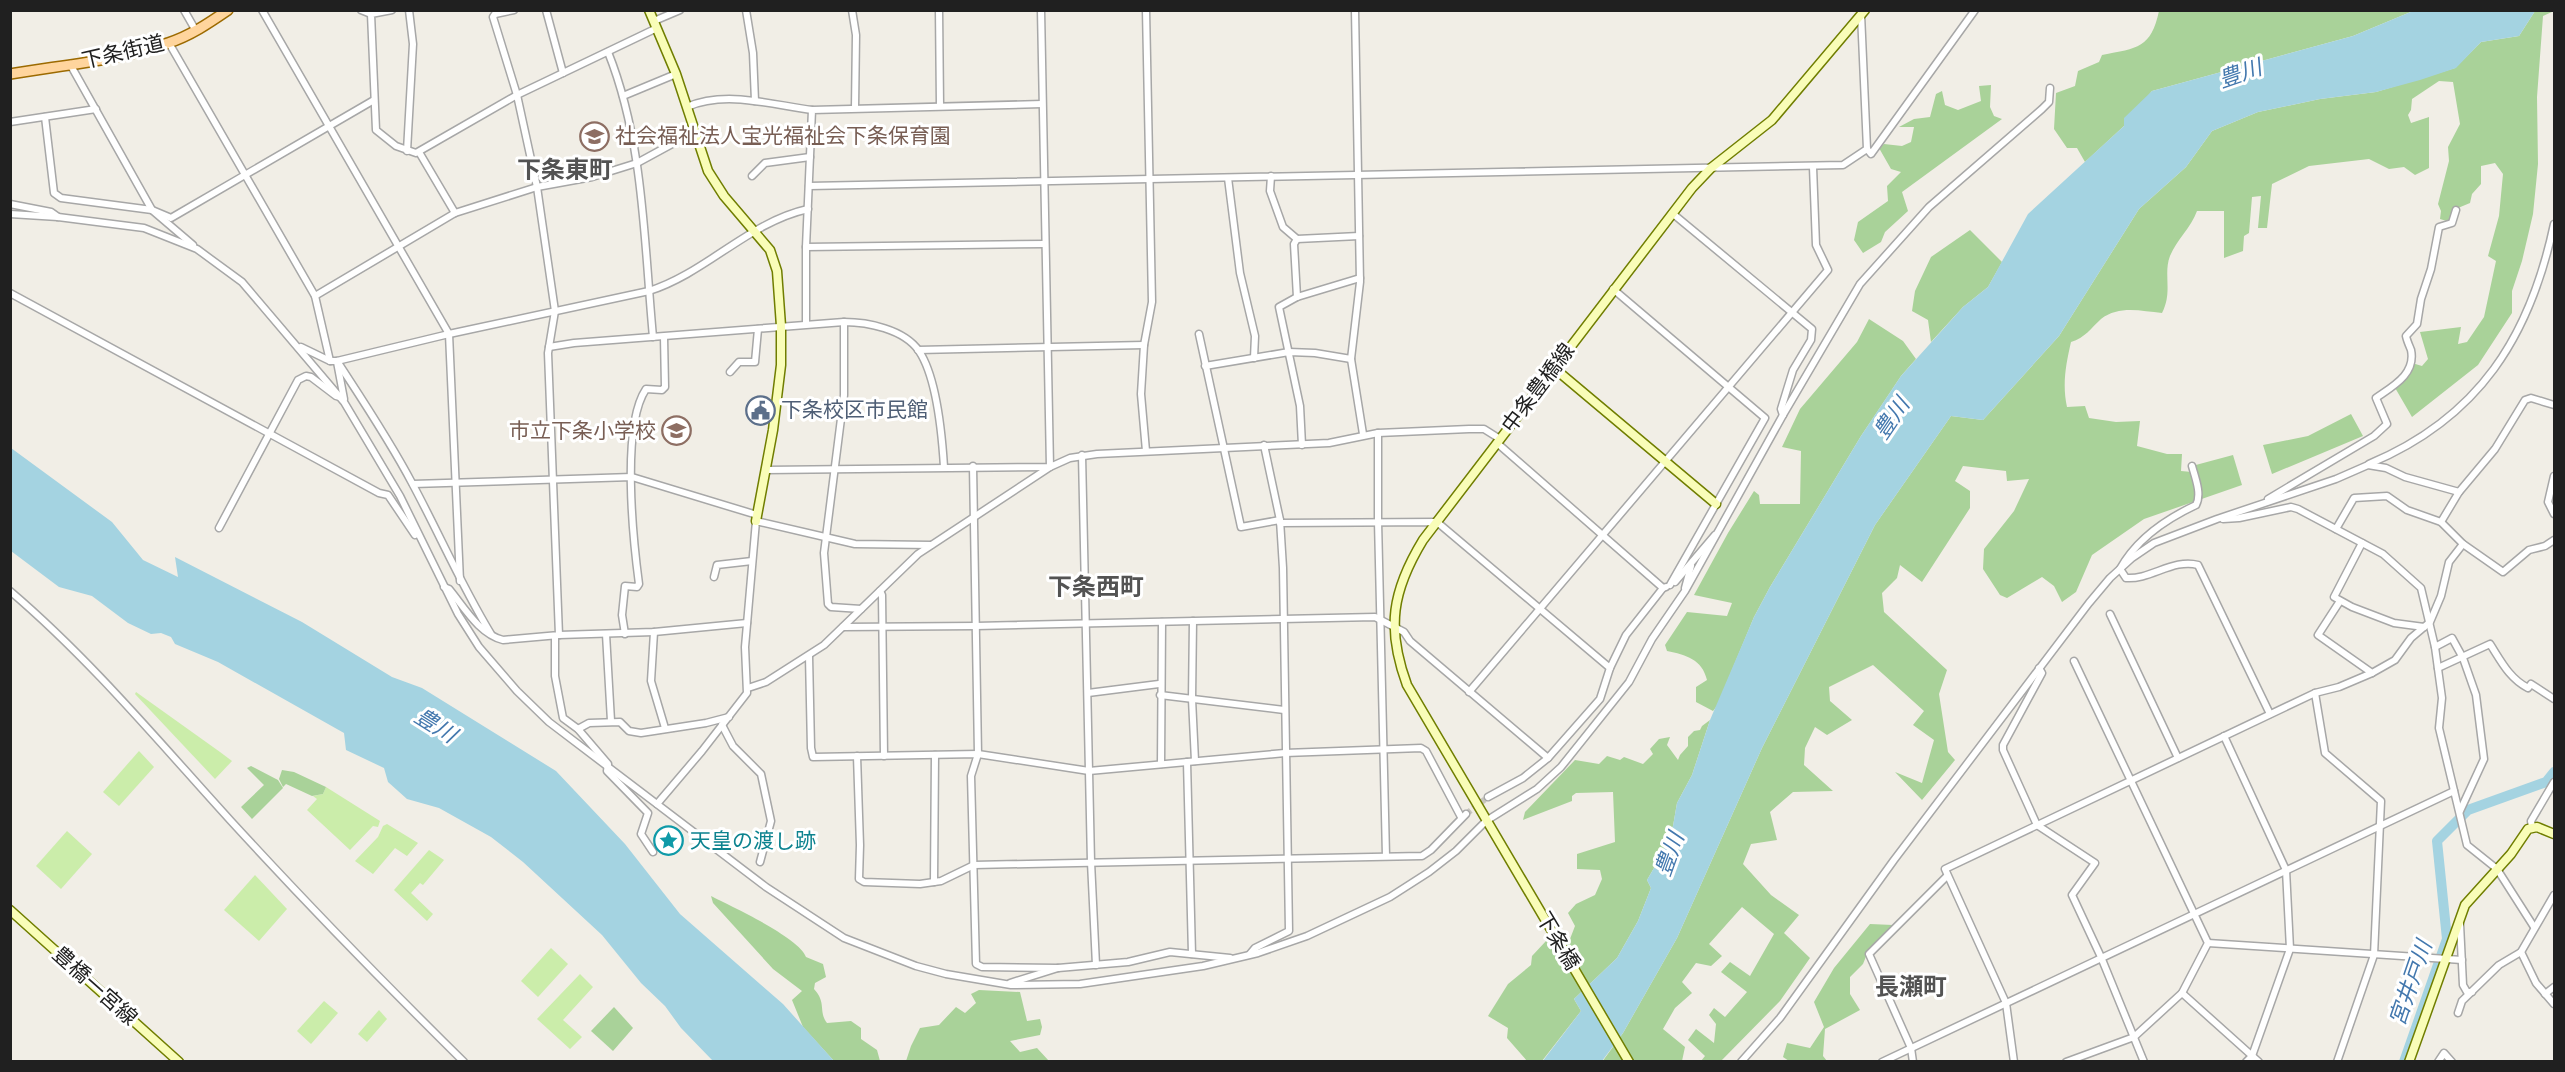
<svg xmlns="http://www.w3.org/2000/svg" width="2565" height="1072" viewBox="0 0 2565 1072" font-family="'Titillium Web','Noto Sans JP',sans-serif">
<rect width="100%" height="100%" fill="#f1eee6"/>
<g fill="#cbedaa">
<path d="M136,692L220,752L232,761L215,779L135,694Z"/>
<path d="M139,751L154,767L119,806L103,792Z"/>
<path d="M326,787L380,821L378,827L373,826L350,850L307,810L317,799L313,796L323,794Z"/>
<path d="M387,824L418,843L407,856L395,848L373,874L355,861L378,837L383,826Z"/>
<path d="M67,831L92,854L61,889L36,866Z"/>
<path d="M429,850L444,860L423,885L420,883L411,893L433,914L427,921L394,890Z"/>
<path d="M255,875L287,909L259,941L224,910Z"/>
<path d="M551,948L568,964L538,997L521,981Z"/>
<path d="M580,974L593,987L563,1020L582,1037L570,1049L537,1019Z"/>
<path d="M324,1001L338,1013L311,1044L297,1031Z"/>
<path d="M379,1010L387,1019L367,1042L358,1034Z"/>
</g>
<g fill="#a9d299">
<path d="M2159,11H2413L2353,36L2152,91L2124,126L2085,162L2077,148H2067L2054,129L2056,93L2075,86L2078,71L2099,62L2102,55C2138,48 2151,48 2159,11Z"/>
<path d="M2535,11H2554L2543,16L2537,97L2538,164L2533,214L2522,261L2512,291V313L2478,365L2412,417L2394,386L2412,363L2422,366L2428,359L2420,332L2461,327L2458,344L2467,342L2484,317L2496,261L2488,256L2499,216L2503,174L2495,163L2481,166V184L2472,194L2470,203L2458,208L2450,222L2440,219L2441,211L2438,204L2449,161L2448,147L2460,124L2453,82L2439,81L2412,99L2411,110L2408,115L2411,123L2429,117V168L2415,175L2404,167L2389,169L2369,159L2309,166L2272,184L2267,228H2258L2261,196L2252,197L2249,233L2244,236L2243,251L2224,258V211H2197C2191,228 2177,239 2170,256C2163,274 2173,292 2162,313C2141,311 2119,305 2101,319C2091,328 2085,338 2071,342C2066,364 2062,384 2067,407L2085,406L2089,418L2116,422L2140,421L2137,446L2167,454H2182L2181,471L2192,472V466L2233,455L2242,485L2144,519L2092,555L2076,592L2062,602L2054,586L2042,577L2007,598L2000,595L1983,569L1984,549L2014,511L2029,479L2007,481L2006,471L1963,466L1955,481L1970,491V508L1922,582L1900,565L1897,578L1882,593L1884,612L1947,670L1939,694L1948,752L1955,760L1922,800L1895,772L1922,783L1934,740L1913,725L1924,711L1873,665L1829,687L1830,701L1852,720L1827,735L1815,727L1805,748L1804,765L1833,791L1793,792L1770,812L1777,840L1751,844L1743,864L1771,895L1799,915L1784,933L1810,958L1780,1001L1721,1061H1701L1705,1056L1688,1040L1696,1029L1714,1043L1716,1024L1709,1015L1714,1008L1725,1017L1747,992L1721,972L1730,962L1750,976L1774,934L1742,907L1709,944L1722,956L1711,966L1696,963L1682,982L1692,993L1675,1008L1663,1029L1685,1047L1682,1061L1602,1062L1623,1033L1677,938L1762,748L1875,525L1951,416L1983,420L2059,336L2139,209L2186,167L2212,131L2258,112L2320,99L2376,92L2455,68L2481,42L2519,36Z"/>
<path d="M1991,85L1990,107L1994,116L2002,119L1902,192L1908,211L1885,232L1881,242L1863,253L1854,240L1858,222L1888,201L1887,186L1901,172L1891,169L1879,148L1884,144L1902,146L1911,142L1914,127H1899L1914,119L1930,117L1936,94L1942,91L1945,105L1958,110L1981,101L1979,86Z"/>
<path d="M1970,230L2002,262L1988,287L1963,307L1931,342L1928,320L1912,311L1915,291L1931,257Z"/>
<path d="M1869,319L1903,341L1916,359L1901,376L1861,436L1770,587L1754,617L1717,706L1713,711L1696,702V687L1707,680C1702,659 1686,655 1667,651L1665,645L1687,612L1727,616L1732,603L1694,595L1728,533L1754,491L1759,495L1760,504H1800L1801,451L1782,447L1800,409L1857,342Z"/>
<path d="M2351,414L2363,436L2272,474L2263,445L2308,436Z"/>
<path d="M1710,720L1692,775L1677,803L1673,826L1661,856L1647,880L1651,888L1638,921L1617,958L1574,999L1581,1011L1542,1061H1527L1507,1038L1508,1028L1488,1016L1508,984L1531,965L1532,956L1546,941L1553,948L1570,939L1575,926L1568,913L1576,904L1595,895L1602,879L1600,870L1577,869V854L1615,842L1613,792L1576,793L1572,796V801L1523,820L1525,812L1575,760L1599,764L1607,756L1620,760L1624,757L1643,764L1653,754L1650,749L1659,739L1670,737L1667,745L1678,760L1680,755L1688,746V737L1694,731L1700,730L1702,726Z"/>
<path d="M251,766L278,780L283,788L252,819L241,807L264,785L247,768Z"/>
<path d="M282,770L294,772L326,787L323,794L312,796L286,784L283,787L279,779Z"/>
<path d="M711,896C731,906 800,938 806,957L823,964L826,977L815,983L814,989C827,1003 818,1011 827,1023L851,1021L861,1028V1039L877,1050L880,1061H834L803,1027L792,1000L802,991L773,969L713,903Z"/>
<path d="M1870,924L1893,925L1867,954L1863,964L1850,977V994L1860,1010L1825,1029L1823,1056L1827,1061H1789L1783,1057L1787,1043L1810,1048L1824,1027L1814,1002L1834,968Z"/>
<path d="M979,990L1020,992L1027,1021L1040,1019L1042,1027L1040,1035L1010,1041L1020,1052L1037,1048L1049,1061H906L911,1046L920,1028L939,1025L956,1007L965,1013L976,1003L971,994Z"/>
<path d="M614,1007L633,1028L613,1051L591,1031Z"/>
</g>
<g fill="#a4d3e1">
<path d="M2413,11H2535L2519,36L2481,42L2456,68L2420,80L2376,92L2320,99L2258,112L2212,131L2186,167L2139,209L2059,336L1983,420L1951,416L1875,525L1762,748L1677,938L1623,1033L1602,1061L1542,1062L1581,1011L1574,999L1617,958L1638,921L1651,888L1647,880L1661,856L1673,826L1677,803L1692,775L1710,720L1754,617L1770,587L1861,436L1901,376L1963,307L1988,287L2028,214L2124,126V118L2152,91L2353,36Z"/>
<path d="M11,448L112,522L143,560L178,577L175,557L302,622L392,677L422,688L556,771L625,844L680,914L783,1004L834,1061H713L681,1028L665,1006L641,983L602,935L523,862L491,837L439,808L407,799L388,782L384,768L346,750L344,733L218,662L175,644L171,637L161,633L151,634L128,623L92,596L59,587L11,551Z"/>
</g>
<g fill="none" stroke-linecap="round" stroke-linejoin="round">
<path stroke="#a4d3e1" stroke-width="10" d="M2404,1062L2447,939L2437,841L2468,810L2546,782L2554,772"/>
<path stroke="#c7c5be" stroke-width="6" stroke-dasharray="6 3" stroke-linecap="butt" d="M1466,814L1488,797"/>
<defs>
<g id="street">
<path d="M184,10L196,31"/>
<path d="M262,10L449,334L460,581"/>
<path d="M361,10L371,14"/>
<path d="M392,10L371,14L376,130L396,146L416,153L517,95L657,28"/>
<path d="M546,10L563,73"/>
<path d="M746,10L753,53L755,101"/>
<path d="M852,10L856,35L855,108"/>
<path d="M939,10L940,106"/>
<path d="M1355,10L1360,282L1351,359L1363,434"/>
<path d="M654,21L680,10"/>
<path d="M169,43L315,296L330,361"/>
<path d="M608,52C644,142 644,242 653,337"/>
<path d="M70,64L152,210L193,245"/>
<path d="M623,96L676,74"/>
<path d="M687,107C726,90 772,105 812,110"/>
<path d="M45,117L54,193L61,198L152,210L171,218L374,100"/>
<path d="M10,122L96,109"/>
<path d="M1867,149L1871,154L1975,10"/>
<path d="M407,151L413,44L409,10"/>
<path d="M419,152L455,213"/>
<path d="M752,176L765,163L810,157"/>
<path d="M1271,176L1270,191L1283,227L1297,239L1294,244L1297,297"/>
<path d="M1228,178L1240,273L1255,336L1254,358"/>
<path d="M809,186L1843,165L1867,149L1861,14"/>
<path d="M10,204L51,212L58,217"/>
<path d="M1672,213L1812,329L1811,340L1793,370L1781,409L1783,415"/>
<path d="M10,214L58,217L144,228L197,249L242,282L344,402L400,496L458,614L479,647L517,691L549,722L766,887L844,938L916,966L946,974L1011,985L1080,984L1203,966L1258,953L1307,936L1390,897L1429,872L1456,851L1486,821L1537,789L1561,767L1629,682L1652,639L1685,591L1783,415L1860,284L1929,207L2042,109L2049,102L2050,88"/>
<path d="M1297,239L1359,236"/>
<path d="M806,247L1045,244"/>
<path d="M1613,289L1765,418L1670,585"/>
<path d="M10,293L379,493L388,495L415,535"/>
<path d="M315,296L455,213L537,187L592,177L637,163L694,132"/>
<path d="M844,322V395L824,553L828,604L831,607L861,609"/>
<path d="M806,324V247L812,110L1042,104"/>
<path d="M1199,334L1241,527L1280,520"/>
<path d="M301,347L330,361H337L449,334L649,291C706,273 749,222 808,209"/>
<path d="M549,347L574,343L844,322C867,322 904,329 919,351C937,378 942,435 944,467"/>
<path d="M918,350L1144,345"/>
<path d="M337,361C363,401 390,441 412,483C439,533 461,585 491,634"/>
<path d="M337,362L344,399"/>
<path d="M1205,366L1289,352L1315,353L1351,359"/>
<path d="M730,372L739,362H755L758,329"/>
<path d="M1378,433V521L1386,856"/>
<path d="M1497,443L1663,588L1666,587"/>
<path d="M1302,445L1300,406L1279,307L1297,297L1360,278"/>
<path d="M1146,451L1141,394L1144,345L1152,302L1146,10"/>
<path d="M1082,455L1091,862L1096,965"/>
<path d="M2369,464C2479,418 2530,337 2554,224"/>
<path d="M973,466L978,754L971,776L976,964L982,967L1058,968"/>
<path d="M2192,466C2195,477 2202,494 2196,505C2166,519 2136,540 2120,569L2126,578C2150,580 2174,558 2198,565L2270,714"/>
<path d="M766,470L1050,467L1070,458L1097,454L1329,443L1378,433L1469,429H1484L1500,439"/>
<path d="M2554,476L2548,502L2554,514"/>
<path d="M413,484L632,477L757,515"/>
<path d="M2268,499L2374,436L2387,424L2376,398C2393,386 2416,374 2411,350C2409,345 2407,341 2406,336L2417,324L2421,299L2431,269L2439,227L2452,223L2456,210"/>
<path d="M2223,519L2239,518L2291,507L2298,509L2383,554L2421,588L2435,647L2442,698L2439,728L2467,845L2497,869L2534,927"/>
<path d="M2441,522L2459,492L2495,449L2525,400L2531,398L2554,405"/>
<path d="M1280,523L1437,522L1610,668"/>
<path d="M219,528L298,380L306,376L311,377L336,396L340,397"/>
<path d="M2336,529L2354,498L2387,496L2407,510L2441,522L2463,544L2503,572L2529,550L2545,546L2554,540"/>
<path d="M2362,543L2334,597L2352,607L2394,623L2424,627"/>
<path d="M714,577L717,565L752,561"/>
<path d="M1675,582L1715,535"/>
<path d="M444,587L449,589C464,607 479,634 503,640L559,635L548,353L555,311L537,187L517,95L493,17L495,14L514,10"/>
<path d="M1685,588L1691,566"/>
<path d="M10,591C91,660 159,742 230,820C306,903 384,983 464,1062"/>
<path d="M880,591L882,595L884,756"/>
<path d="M2340,601L2318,635L2372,673L2395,660L2411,638L2430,622L2441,596L2449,562L2463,544"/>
<path d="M2110,614L2178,758"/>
<path d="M1193,621L1192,699L1195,761"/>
<path d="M843,627L976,626L1375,617L1404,632L1410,641L1548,758L1600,699L1610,668L1626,635L1663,588"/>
<path d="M654,632L651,681L665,728"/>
<path d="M606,634L611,721"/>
<path d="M625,634L622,615L625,586L637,587L639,584C633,539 621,426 646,389L662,390L665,387L664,337"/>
<path d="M559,635L654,632L747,623"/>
<path d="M555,637V676L563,718L578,729L608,764L607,771L648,813L641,834L653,852"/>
<path d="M2435,647L2452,638L2463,658L2476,695L2484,759L2460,811"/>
<path d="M809,656L811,748L813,757L978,754L1089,771L1285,753L1421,748L1426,751L1461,817"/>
<path d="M2039,668L2042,673L2003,745V750L2037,825L2095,863L2072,895L2101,957L2144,1062"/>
<path d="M2438,668L2490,644C2501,661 2509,678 2528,688L2531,684L2554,699"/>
<path d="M748,688L766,682L824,645L918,554L1050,467L1041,10"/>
<path d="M1469,692L1828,270L1816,245L1813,167"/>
<path d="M1088,693L1159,684"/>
<path d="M2315,693L2325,753L2381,801L2374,955L2337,1062"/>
<path d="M1160,695L1284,710"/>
<path d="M722,725L733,746L761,774L771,821L760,862"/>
<path d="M578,729L589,723L620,722L629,731L641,733L706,723L729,717"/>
<path d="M2224,736L2286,870L2290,949L2252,1056L2246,1062"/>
<path d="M857,756L860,845L859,879L864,882L920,884L941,881L974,865L1422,856L1431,850L1466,814"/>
<path d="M1187,762L1192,954"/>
<path d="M1161,764L1162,622"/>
<path d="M1488,797L1523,778L1548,758"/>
<path d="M657,804L702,751L747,693L745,647L756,521L855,544L931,545"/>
<path d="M2532,827L2531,821L2554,782"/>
<path d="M934,882L935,755"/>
<path d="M2460,924L2463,985L2467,992H2472"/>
<path d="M2208,943L2462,960"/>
<path d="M2521,952L2536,983L2554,1004"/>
<path d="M1250,954L1255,948L1289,931L1283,568L1280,520L1264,445"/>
<path d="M1010,983L1058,968L1128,962L1170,952L1230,958"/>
<path d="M2182,993L2259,1062"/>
<path d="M2545,994L2554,987"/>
<path d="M2458,1013L2462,1001L2499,965L2521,952L2554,895"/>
<path d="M1741,1062L1780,1018L1894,860L2089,603L2110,578L2132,558L2154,543L2217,519L2336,479L2368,465L2386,468L2405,477L2459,492"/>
<path d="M1882,1062L2454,791"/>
<path d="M1913,1062L1911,1048L1869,954L1947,876"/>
<path d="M2014,1062L2006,1003L1945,869L2315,693L2339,687L2372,673"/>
<path d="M2066,1062L2134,1037L2182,993L2208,943L2074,661"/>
<path d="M2438,1062L2444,1053L2452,1062"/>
</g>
<g id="secondary">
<path d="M649,10L676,74L708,171L724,196L770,250L777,271L781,326V365L773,430L756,521"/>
<path d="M1554,368L1716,504"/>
<path d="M10,910L179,1062"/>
<path d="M1629,1062L1407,685C1386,628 1392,591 1423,540L1692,188L1711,168L1772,120L1865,10"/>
<path d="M2409,1062L2465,905L2511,854L2528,829L2537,827L2554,834"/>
</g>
<path id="primary" d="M10,74C63,65 118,61 168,43C190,36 209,23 228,10"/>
</defs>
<use href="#street" stroke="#a7a7a7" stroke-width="9"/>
<use href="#secondary" stroke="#707e00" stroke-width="11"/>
<use href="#primary" stroke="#9c6a00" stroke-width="12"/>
<use href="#street" stroke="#fff" stroke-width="6"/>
<use href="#secondary" stroke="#f9fdb8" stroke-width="8"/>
<use href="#primary" stroke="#ffd59d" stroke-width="9"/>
</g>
<defs>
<symbol id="school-ring" viewBox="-11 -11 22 22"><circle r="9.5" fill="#fff" stroke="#8d6e63" stroke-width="1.5"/><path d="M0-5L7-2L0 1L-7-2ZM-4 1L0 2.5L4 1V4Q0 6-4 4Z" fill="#8d6e63"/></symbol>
<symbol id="civic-ring" viewBox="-11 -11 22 22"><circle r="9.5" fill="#fff" stroke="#5c6f8a" stroke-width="1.5"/><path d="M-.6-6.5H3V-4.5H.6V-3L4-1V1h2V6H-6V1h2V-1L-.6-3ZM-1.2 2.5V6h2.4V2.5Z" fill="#5c6f8a"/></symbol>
<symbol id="sight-ring" viewBox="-11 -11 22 22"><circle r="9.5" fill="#fff" stroke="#0f9aa8" stroke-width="1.5"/><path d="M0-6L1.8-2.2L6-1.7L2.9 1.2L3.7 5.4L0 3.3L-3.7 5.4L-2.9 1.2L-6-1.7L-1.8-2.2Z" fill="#0f9aa8"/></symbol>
</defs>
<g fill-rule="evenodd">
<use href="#school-ring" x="578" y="120" width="33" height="33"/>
<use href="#civic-ring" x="744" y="394" width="33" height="33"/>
<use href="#school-ring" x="660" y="414" width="33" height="33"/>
<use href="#sight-ring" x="652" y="824" width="33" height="33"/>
</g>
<g text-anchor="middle" stroke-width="6" stroke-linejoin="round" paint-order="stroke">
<g font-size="21" fill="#202020" stroke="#fff">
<text transform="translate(123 52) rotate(-13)" y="7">下条街道</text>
<text transform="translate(1538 388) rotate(-53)" y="7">中条豊橋線</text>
<text transform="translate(1558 941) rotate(59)" y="7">下条橋</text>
<text transform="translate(95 986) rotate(42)" y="7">豊橋一宮線</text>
</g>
<g font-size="21" fill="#785e54" stroke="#fff" text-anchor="start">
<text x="615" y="143">社会福祉法人宝光福祉会下条保育園</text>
<text x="656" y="438" text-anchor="end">市立下条小学校</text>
</g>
<g font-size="21" fill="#4e5e75" stroke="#fff" text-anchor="start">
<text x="781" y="417">下条校区市民館</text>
</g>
<g font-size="21" fill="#0d838f" stroke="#fff" text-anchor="start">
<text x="690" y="848">天皇の渡し跡</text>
</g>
<g font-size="22" font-style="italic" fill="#4378ae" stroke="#fff">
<text transform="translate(2240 73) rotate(-19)" y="8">豊川</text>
<text transform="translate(1891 418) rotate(-56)" y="8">豊川</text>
<text transform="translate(436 725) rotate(32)" y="8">豊川</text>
<text transform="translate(1669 854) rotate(-70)" y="8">豊川</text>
<text transform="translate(2410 983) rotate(-71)" y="8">宮井戸川</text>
</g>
<g font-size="24" font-weight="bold" fill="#535353" stroke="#fff">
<text x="565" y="178">下条東町</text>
<text x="1096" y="595">下条西町</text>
<text x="1911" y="995">長瀬町</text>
</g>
</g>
<rect width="2565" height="1072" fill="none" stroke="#202020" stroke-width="24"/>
</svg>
